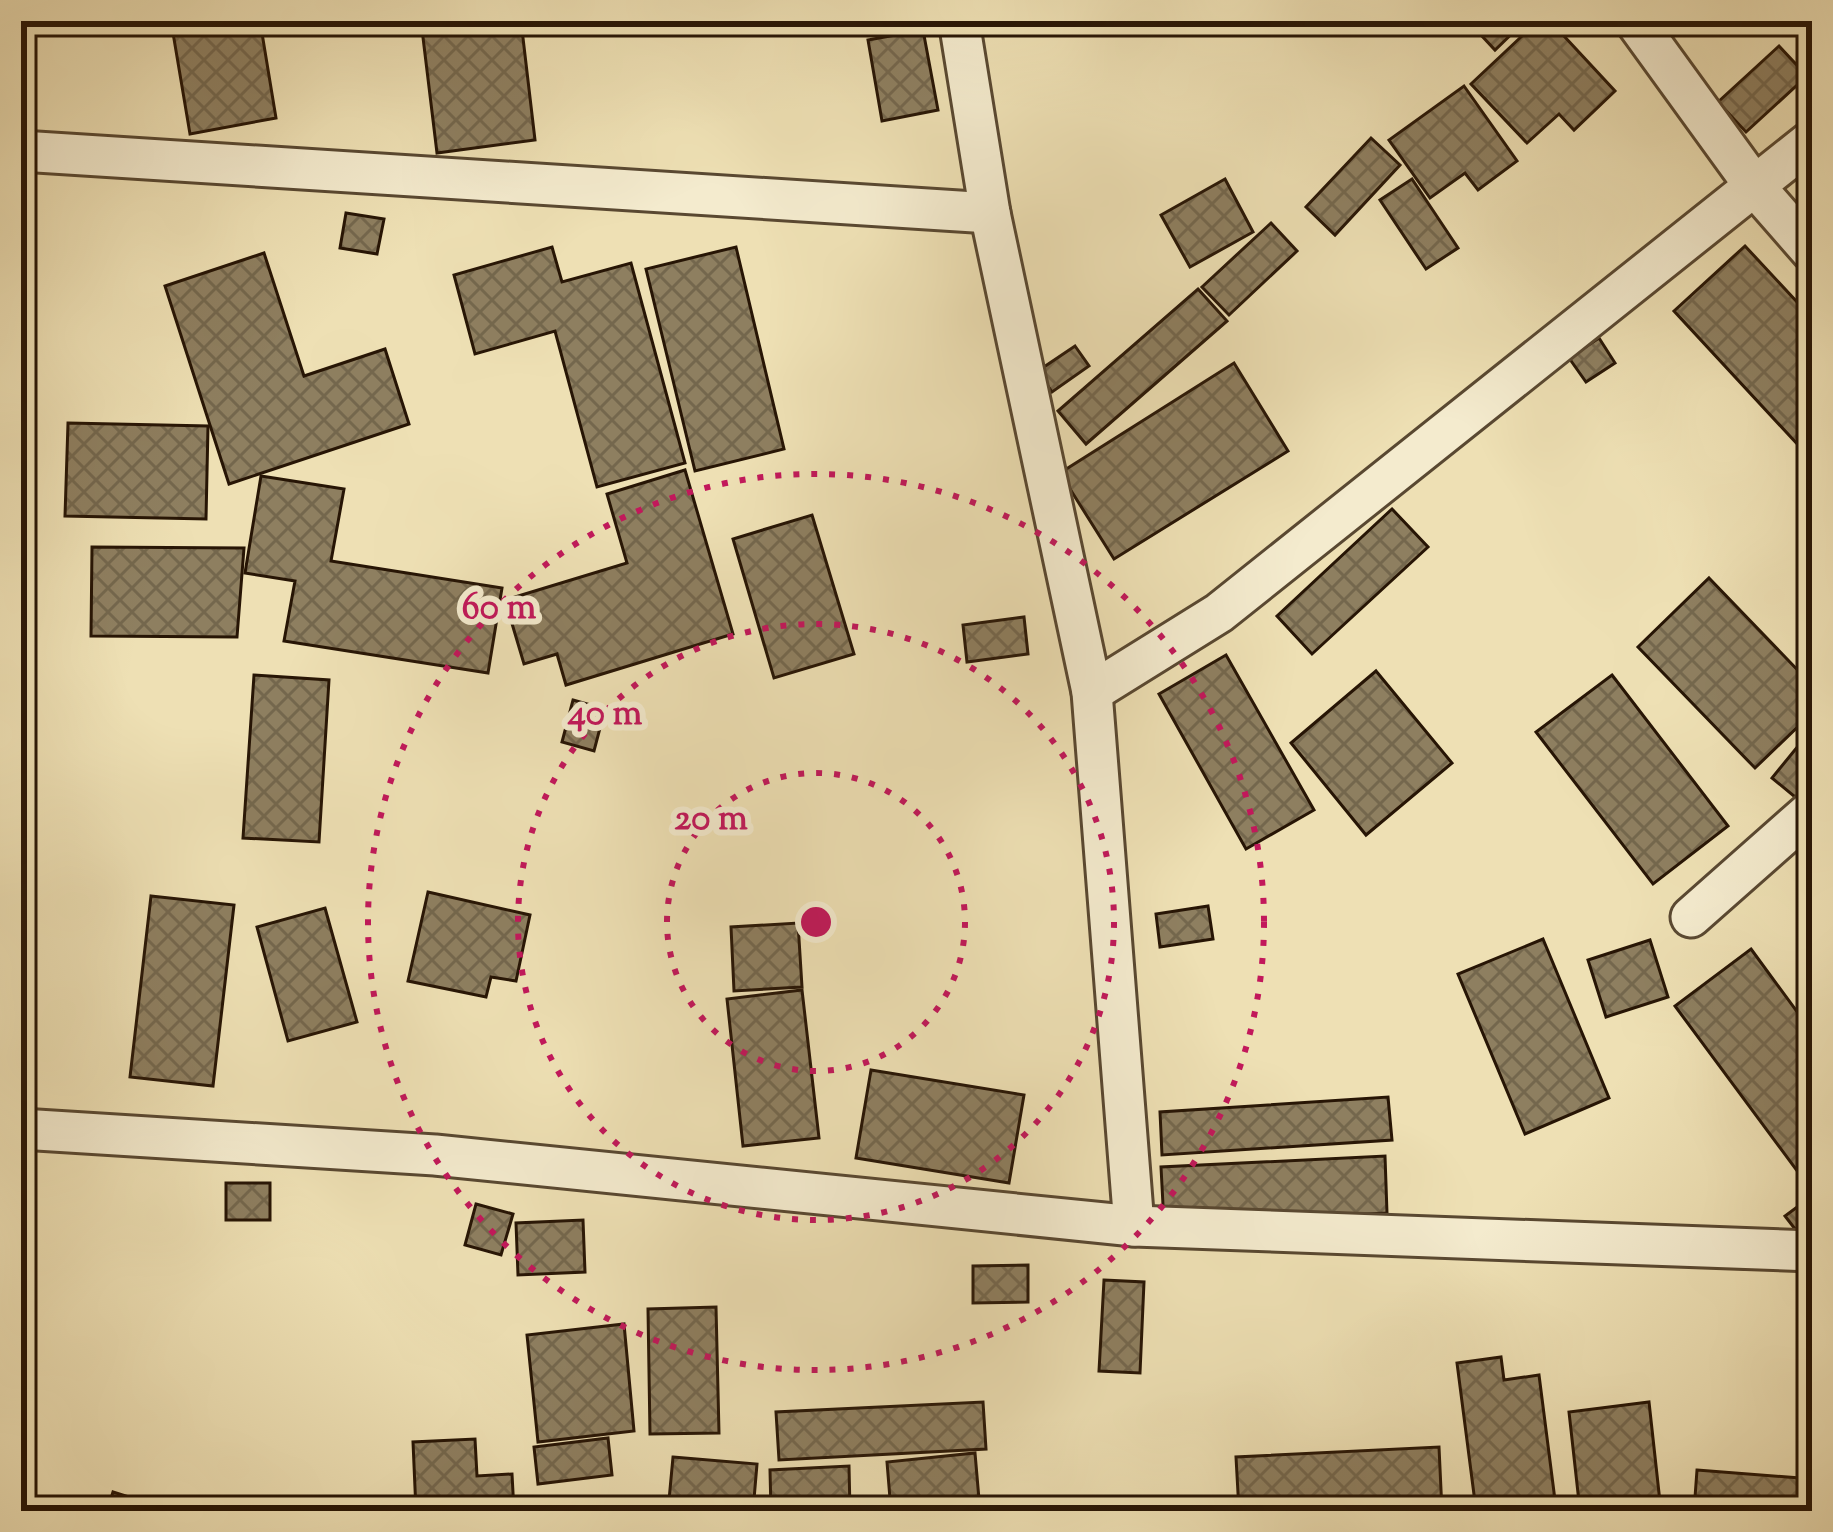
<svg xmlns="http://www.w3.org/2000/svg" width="1833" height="1532" viewBox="0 0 1833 1532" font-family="'Sorts Mill Goudy',serif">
<defs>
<pattern id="building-cross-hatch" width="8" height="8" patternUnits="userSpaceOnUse" patternTransform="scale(3)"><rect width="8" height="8" fill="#8e7f60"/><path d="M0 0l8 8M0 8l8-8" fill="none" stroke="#74674d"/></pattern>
</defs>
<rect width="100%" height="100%" fill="#eee0b4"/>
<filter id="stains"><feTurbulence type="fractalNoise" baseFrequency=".00167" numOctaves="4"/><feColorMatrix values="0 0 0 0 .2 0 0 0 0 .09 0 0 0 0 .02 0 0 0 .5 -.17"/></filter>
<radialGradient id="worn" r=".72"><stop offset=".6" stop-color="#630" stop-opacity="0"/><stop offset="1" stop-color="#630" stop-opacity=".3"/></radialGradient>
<g fill="url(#building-cross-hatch)" stroke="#271505" stroke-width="3">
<path d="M171,21H260L276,118L190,134Z"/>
<path d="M421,21H521L535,140L437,153Z"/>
<path d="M1468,21H1525L1495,50Z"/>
<path d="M1538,21H1550L1615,91L1574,130L1559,114L1527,143L1471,84Z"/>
<path d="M923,30L938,110L882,121L868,40Z"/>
<path d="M1779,46L1807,76L1746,132L1718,102Z"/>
<path d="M1464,86L1517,161L1478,190L1465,173L1430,198L1389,140Z"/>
<path d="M1371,138L1400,165L1335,235L1306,207Z"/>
<path d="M1225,179L1253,232L1190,267L1161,215Z"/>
<path d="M1412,179L1458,248L1426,269L1380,200Z"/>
<path d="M346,213L384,219L377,254L340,248Z"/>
<path d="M1271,223L1297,251L1229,315L1202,287Z"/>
<path d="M1745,246L1812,318V460L1674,311Z"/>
<path d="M552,247L562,282L631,263L685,463L597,487L555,331L475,354L454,275Z"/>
<path d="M736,247L784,449L695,471L646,269Z"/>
<path d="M264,253L304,376L385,349L409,424L229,484L165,286Z"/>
<path d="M1198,289L1227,321L1086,444L1058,411Z"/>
<path d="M1599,338L1615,363L1586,382L1569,358Z"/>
<path d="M1075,346L1089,366L1052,392L1038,371Z"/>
<path d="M1234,363L1288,451L1114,559L1060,473Z"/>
<path d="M68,423L208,426L206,519L65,516Z"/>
<path d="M685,470L733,634L566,685L557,654L524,664L505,600L627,563L607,494Z"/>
<path d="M261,476L344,489L331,561L502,588L488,673L284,641L295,581L245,573Z"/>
<path d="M1392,509L1428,547L1312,654L1277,616Z"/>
<path d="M812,515L854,654L774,678L733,539Z"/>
<path d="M92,547L244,548L237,637L91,636Z"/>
<path d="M1709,578L1812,685V713L1755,768L1638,647Z"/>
<path d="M1024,617L1028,654L967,662L963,625Z"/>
<path d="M1226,655L1314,810L1246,849L1159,694Z"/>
<path d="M1376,671L1452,763L1366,835L1291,743Z"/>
<path d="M254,675L329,680L319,842L243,838Z"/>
<path d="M1612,675L1728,826L1653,884L1536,732Z"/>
<path d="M573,700L605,709L594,751L562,742Z"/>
<path d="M1812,729V785L1800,801L1772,778Z"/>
<path d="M428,892L530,915L516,981L491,977L486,997L408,981Z"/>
<path d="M151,896L234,905L213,1086L130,1077Z"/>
<path d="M1208,906L1213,939L1160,947L1156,914Z"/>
<path d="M325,908L357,1022L288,1041L257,927Z"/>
<path d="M798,923L802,987L734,991L731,927Z"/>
<path d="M1543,939L1609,1098L1525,1134L1458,974Z"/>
<path d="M1650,940L1668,997L1606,1017L1588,960Z"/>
<path d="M1751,949L1812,1032V1191L1675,1006Z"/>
<path d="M802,990L819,1138L743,1146L727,999Z"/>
<path d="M871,1070L1024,1095L1009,1183L856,1158Z"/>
<path d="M1388,1097L1392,1140L1162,1155L1160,1112Z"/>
<path d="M1385,1156L1387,1213L1164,1224L1161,1167Z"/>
<rect x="226" y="1183" width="44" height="37"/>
<path d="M1812,1196V1237L1805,1242L1785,1216Z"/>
<path d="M476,1204L513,1214L501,1255L465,1245Z"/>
<path d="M583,1220L585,1272L518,1275L516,1223Z"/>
<path d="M1028,1265V1302L973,1303V1266Z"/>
<path d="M1104,1280L1144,1282L1140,1373L1099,1371Z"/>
<path d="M716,1307L719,1433L650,1434L648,1309Z"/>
<path d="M624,1324L634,1431L538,1442L527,1335Z"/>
<path d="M1501,1357L1504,1380L1539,1375L1555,1500L1476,1510L1457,1363Z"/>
<path d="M983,1402L986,1449L779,1460L776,1412Z"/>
<path d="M1649,1402L1660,1502L1580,1511L1569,1412Z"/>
<path d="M608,1438L612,1475L538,1484L534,1447Z"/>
<path d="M475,1439L477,1476L512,1474L514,1511H416L413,1442Z"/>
<path d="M1439,1447L1442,1511H1239L1236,1457Z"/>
<path d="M975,1453L980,1511H891L887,1462Z"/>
<path d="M673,1457L757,1464L753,1511H668Z"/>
<path d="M849,1466L850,1511H771L770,1470Z"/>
<path d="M1697,1470L1812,1479V1511H1694Z"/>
<path d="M113,1492L145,1502L143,1511H107Z"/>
</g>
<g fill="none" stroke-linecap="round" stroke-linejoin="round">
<defs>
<g id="minor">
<path d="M959,21L990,213L1092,692L1134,1226"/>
<path d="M1635,21L1756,188L1812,252"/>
<path d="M21,151L990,213"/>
<path d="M1092,692L1219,613L1812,140"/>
<path d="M1691,917L1812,810"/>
<path d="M21,1129L435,1155L1134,1226L1812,1251"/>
</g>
</defs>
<use href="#minor" stroke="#594831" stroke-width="45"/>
<use href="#minor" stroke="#f4ebce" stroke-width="39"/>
</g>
<g fill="none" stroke="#c2185b" stroke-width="6" stroke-dasharray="6 12">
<circle cx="816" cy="922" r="149"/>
<circle cx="816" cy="922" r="298"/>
<circle cx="816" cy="922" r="448"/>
</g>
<circle cx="816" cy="922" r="18" fill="#c2185b" stroke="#f4ebce" stroke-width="6"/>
<g font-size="36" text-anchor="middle" font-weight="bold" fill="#c2185b" stroke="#f4ebce" stroke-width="12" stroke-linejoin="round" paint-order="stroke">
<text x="499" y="618">60 m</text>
<text x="605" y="724">40 m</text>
<text x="711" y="829">20 m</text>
</g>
<rect width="1833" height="1532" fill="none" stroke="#eee0b4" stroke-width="72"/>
<rect x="24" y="24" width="1785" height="1484" fill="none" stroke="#271505" stroke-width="6"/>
<rect x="36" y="36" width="1761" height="1460" fill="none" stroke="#271505" stroke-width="3"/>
<rect width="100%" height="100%" filter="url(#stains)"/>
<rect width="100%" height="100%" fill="url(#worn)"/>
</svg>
